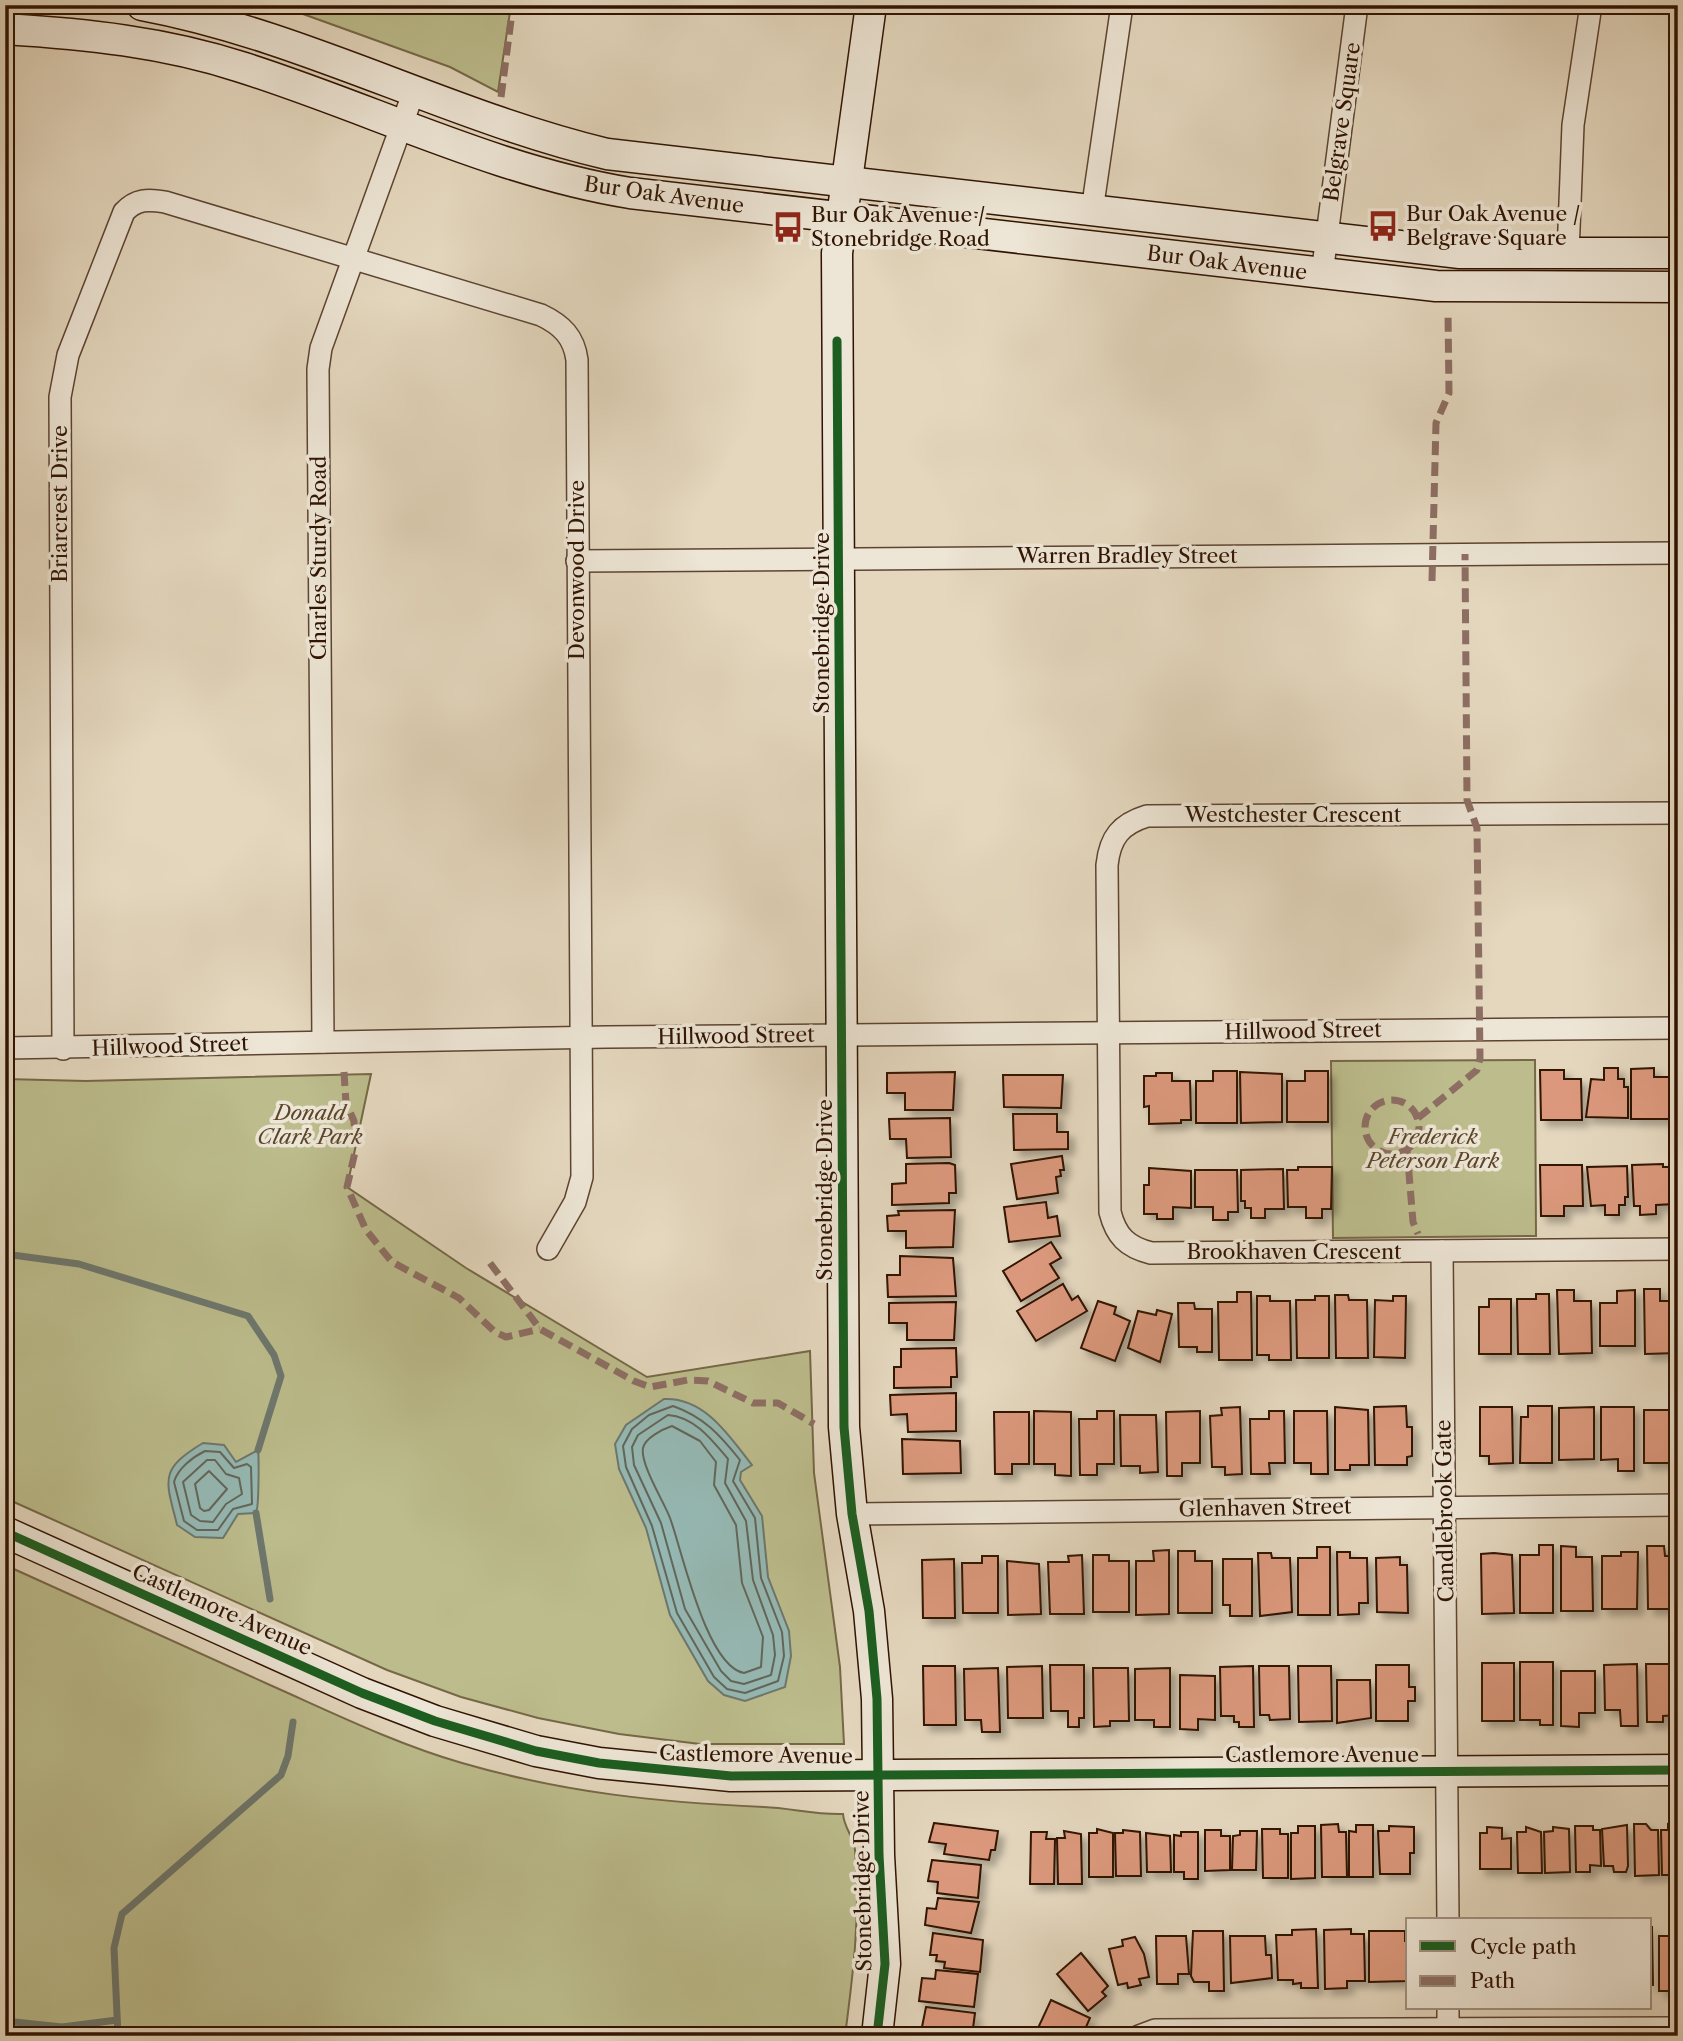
<svg xmlns="http://www.w3.org/2000/svg" width="1683" height="2041" viewBox="0 0 1683 2041" font-family="'Libre Caslon Text',serif">
<defs>
<filter id="shadow"><feDropShadow dx="6" dy="6" stdDeviation="3.5" flood-color="#0004"/></filter>
</defs>
<rect width="100%" height="100%" fill="#e4d7be"/>
<filter id="stains"><feTurbulence type="fractalNoise" baseFrequency=".00286" numOctaves="4"/><feColorMatrix values="0 0 0 0 .2 0 0 0 0 .09 0 0 0 0 .02 0 0 0 .5 -.17"/></filter>
<radialGradient id="worn" r=".72"><stop offset=".6" stop-color="#630" stop-opacity="0"/><stop offset="1" stop-color="#630" stop-opacity=".3"/></radialGradient>
<g fill="#bcbc8c" stroke="#766847" stroke-width="2">
<path d="M278,5H511L498,92L450,67Z"/>
<path d="M1535,1060L1536,1236L1333,1238L1331,1061Z"/>
<path d="M371,1074L347,1187L466,1268L647,1377L810,1351L814,1473L840,1667L844,1744H700L619,1734L538,1718L461,1697L387,1670L5,1498V1079L86,1081Z"/>
<path d="M5,1565C94,1605 182,1645 270,1685C333,1713 396,1744 462,1763C566,1793 656,1802 764,1807C791,1808 815,1815 843,1814C844,1828 854,1837 855,1850C861,1911 853,1975 845,2036H5Z"/>
</g>
<g fill="#95b9b4" stroke="#6d776d" stroke-width="2">
<path d="M664,1399C705,1397 730,1437 752,1465L741,1472L740,1480L762,1516L768,1577L789,1631L791,1656L785,1687L745,1701L724,1695L708,1681L670,1615L646,1528L619,1469L615,1444L626,1425Z"/>
<path d="M203,1443L224,1445L236,1462L258,1450C259,1457 259,1508 256,1513L238,1514L223,1538L195,1537L177,1525C166,1480 158,1470 203,1443Z"/>
</g>
<g fill="none" stroke-linecap="round" stroke-linejoin="round">
<g stroke="#62665b" stroke-width="2">
<path d="M673,1406C704,1417 720,1435 740,1460L733,1481L755,1518L761,1578L782,1632L784,1656L778,1681L745,1693L727,1689L714,1677L677,1613L652,1526L626,1467L623,1446L632,1429L649,1415Z"/>
<path d="M668,1415C695,1417 712,1440 728,1459L725,1483L746,1521L753,1580L773,1635L775,1655L771,1675L744,1684L731,1681L721,1671L685,1609L661,1523L634,1465L632,1447L638,1435Z"/>
<path d="M672,1426L700,1441L716,1462L714,1485L736,1525L742,1583L763,1637L761,1667L744,1673C706,1666 682,1550 670,1518C664,1502 640,1464 643,1448C645,1438 663,1429 672,1426Z"/>
<path d="M205,1451L220,1452L234,1468L247,1464L251,1467L252,1504L233,1509L218,1530H197L184,1521L174,1482C178,1468 193,1457 205,1451Z"/>
<path d="M207,1460H215L226,1474L239,1478L242,1494L226,1504L213,1522L200,1521L191,1515L183,1482Z"/>
<path d="M209,1471L227,1489L209,1510L204,1511L200,1508L195,1484Z"/>
</g>
<g stroke="#6d776d" stroke-width="7">
<path d="M5,1254L79,1264L248,1316L274,1355L281,1376L258,1450"/>
<path d="M256,1513L270,1599"/>
<path d="M5,2021L62,2027L117,2020"/>
<path d="M118,2036L114,1948L122,1914L281,1775L288,1756L293,1722"/>
</g>
</g>
<g fill="#db987c" stroke="#301302" stroke-width="2" filter="url(#shadow)">
<path d="M1604,1068H1618V1079H1624V1087H1628V1118L1586,1117L1591,1079L1604,1080Z"/>
<path d="M1654,1068V1077H1672L1673,1119H1631V1069Z"/>
<path d="M1540,1070H1564V1079H1581L1582,1120H1541Z"/>
<path d="M1213,1071H1237V1123H1196V1081H1213Z"/>
<path d="M1305,1071H1328V1122H1287V1081H1305Z"/>
<path d="M955,1072L953,1110H905V1093H887V1073Z"/>
<path d="M1240,1072L1282,1074V1122L1241,1123Z"/>
<path d="M1156,1073H1172V1081H1190L1191,1120H1181V1123L1149,1124V1106L1144,1107V1076H1156Z"/>
<path d="M1003,1075H1063L1061,1108L1004,1107Z"/>
<path d="M1013,1114H1057V1132H1068V1149L1014,1150Z"/>
<path d="M950,1118L951,1157L907,1158L906,1139H890L889,1119Z"/>
<path d="M1062,1156L1064,1170H1060L1061,1176L1056,1177L1058,1193L1017,1199L1011,1164Z"/>
<path d="M949,1163L955,1165L956,1193H949V1203L892,1205V1184L906,1183V1164Z"/>
<path d="M1663,1164V1167H1673L1675,1204L1656,1205V1214L1640,1215V1206H1634L1632,1165Z"/>
<path d="M1540,1165H1582L1583,1206H1564V1216H1541Z"/>
<path d="M1627,1166L1628,1197H1625V1205H1619V1215H1605V1205L1591,1206L1587,1167Z"/>
<path d="M1298,1167H1332L1331,1209H1322V1218H1306V1207H1288L1287,1170H1298Z"/>
<path d="M1149,1168L1191,1171V1208L1173,1207V1219H1157V1214H1144V1185H1149Z"/>
<path d="M1283,1169L1284,1209H1265V1218H1251V1208H1245V1201H1241V1170Z"/>
<path d="M1195,1170H1237L1238,1212H1228V1220H1213V1207H1195Z"/>
<path d="M1046,1202L1048,1218L1057,1216L1060,1236L1009,1242L1004,1207Z"/>
<path d="M955,1210L953,1247L906,1248V1231H888L887,1216L899,1215L898,1211Z"/>
<path d="M1051,1242L1061,1258L1050,1264L1059,1278L1021,1301L1003,1271Z"/>
<path d="M900,1256L953,1258L956,1296L888,1297L887,1275H900Z"/>
<path d="M1063,1284L1072,1300L1078,1296L1087,1311L1036,1341L1017,1311Z"/>
<path d="M1644,1289H1660V1301H1678V1353L1645,1354Z"/>
<path d="M1557,1290H1574V1301H1591L1592,1353L1559,1354Z"/>
<path d="M1635,1290V1346H1600V1303H1617V1291Z"/>
<path d="M1237,1292H1251L1252,1360H1219L1218,1302H1237Z"/>
<path d="M1536,1294H1549L1550,1354H1518L1517,1299H1536Z"/>
<path d="M1335,1295H1348L1349,1300H1367L1368,1358H1336Z"/>
<path d="M1257,1296H1270V1301H1290L1291,1360H1269V1355H1257Z"/>
<path d="M1315,1296H1329V1358H1297L1296,1300H1315Z"/>
<path d="M1393,1296H1406L1405,1358L1374,1357L1375,1300L1393,1301Z"/>
<path d="M1489,1299H1511V1354H1479V1307H1489Z"/>
<path d="M1098,1301L1116,1307L1114,1314L1130,1321L1115,1361L1081,1348Z"/>
<path d="M956,1302L954,1340H907V1323H889V1303Z"/>
<path d="M1178,1303H1194L1195,1309H1212V1352H1197V1347H1179Z"/>
<path d="M1157,1310L1172,1314L1160,1362L1128,1348L1138,1311L1156,1315Z"/>
<path d="M956,1348L957,1377H951V1387L894,1388V1367H901V1349Z"/>
<path d="M956,1393V1431L908,1432L907,1414L891,1415L890,1395Z"/>
<path d="M1406,1406L1407,1427H1412V1456L1407,1457V1465H1375L1374,1407Z"/>
<path d="M1528,1406H1552V1463H1520L1521,1417H1528Z"/>
<path d="M1240,1407L1242,1474L1225,1475V1467H1212L1210,1416L1222,1415L1221,1408Z"/>
<path d="M1335,1407L1368,1410L1369,1465H1350V1470H1335Z"/>
<path d="M1480,1407H1512L1513,1463L1489,1464V1456H1480Z"/>
<path d="M1594,1407V1459L1559,1460V1408Z"/>
<path d="M1601,1407H1634V1471H1618V1459L1601,1460Z"/>
<rect x="1644" y="1410" width="34" height="53"/>
<path d="M1034,1411L1071,1412V1476L1055,1475V1464H1034Z"/>
<path d="M1097,1411H1114V1464H1097V1475H1080L1079,1419H1097Z"/>
<path d="M1200,1411V1463H1182V1476H1167L1166,1412Z"/>
<path d="M1269,1411H1284L1285,1463H1269L1270,1474H1251L1250,1419H1269Z"/>
<path d="M1294,1411H1327L1328,1474H1311V1463H1294Z"/>
<path d="M994,1412H1029V1464H1012V1474H995Z"/>
<path d="M1120,1415H1156L1158,1472L1140,1473V1466H1121Z"/>
<path d="M902,1439L960,1441L961,1473L903,1474Z"/>
<path d="M1539,1545H1553V1613H1520V1555H1539Z"/>
<path d="M1561,1546L1576,1547V1557H1592L1593,1611H1561Z"/>
<path d="M1647,1546H1664L1665,1556H1678V1609H1648Z"/>
<path d="M1317,1547H1330V1615H1298V1558H1317Z"/>
<path d="M1169,1550V1614L1136,1615V1561H1154L1153,1551Z"/>
<path d="M1178,1551H1195V1561H1212V1613H1178Z"/>
<path d="M1337,1552H1350V1558H1367L1368,1603H1359V1614L1338,1615Z"/>
<path d="M1621,1552H1638L1637,1609H1602V1556H1621Z"/>
<path d="M1258,1553H1271L1272,1558H1290L1292,1612L1260,1616Z"/>
<path d="M1494,1553L1512,1555L1514,1613L1482,1614L1481,1554Z"/>
<path d="M1082,1555L1084,1614H1050L1048,1562H1069L1068,1556Z"/>
<path d="M1093,1555H1109V1561H1129V1612H1093Z"/>
<path d="M982,1556H998V1613H963L962,1563H982Z"/>
<path d="M1400,1557V1565H1407L1408,1613L1377,1612L1376,1558Z"/>
<path d="M954,1559L955,1618H923L922,1560Z"/>
<path d="M1223,1559H1252V1616H1230V1605H1223Z"/>
<path d="M1007,1561L1039,1564L1041,1614L1008,1615Z"/>
<path d="M1520,1662H1553V1725H1540V1720H1520Z"/>
<rect x="1482" y="1663" width="32" height="58"/>
<path d="M1637,1664L1638,1726H1621L1620,1710H1605L1604,1665Z"/>
<path d="M1646,1664H1678V1715L1663,1716V1722H1647Z"/>
<path d="M1050,1665H1084V1718H1079V1727H1068V1711H1051Z"/>
<path d="M1376,1665H1409V1687H1415V1701H1408V1721H1376Z"/>
<path d="M923,1666H955L956,1725H924Z"/>
<path d="M1042,1666L1043,1718H1008L1007,1667Z"/>
<path d="M1253,1666L1254,1727H1239V1722H1234V1716H1221L1220,1667Z"/>
<path d="M1259,1666H1289L1290,1719L1270,1720L1269,1715H1260Z"/>
<path d="M1298,1666H1331L1332,1721L1299,1722Z"/>
<path d="M998,1668L1000,1732H982L981,1720H965L964,1669Z"/>
<path d="M1093,1668H1128L1129,1721H1110V1726L1094,1727Z"/>
<path d="M1170,1668V1727H1154V1720H1135V1669Z"/>
<path d="M1561,1671H1595V1713H1579V1727L1561,1726Z"/>
<path d="M1180,1675L1215,1676V1720L1198,1719V1730L1180,1729Z"/>
<path d="M1337,1680H1370L1371,1718L1337,1723Z"/>
<path d="M934,1823L998,1831L995,1850H991L989,1860L944,1854L946,1844L929,1842Z"/>
<path d="M1338,1824L1339,1832H1346L1347,1877H1322L1321,1825Z"/>
<path d="M1634,1824H1646L1651,1830H1658L1659,1875L1635,1876Z"/>
<path d="M1668,1824L1678,1826V1875H1662L1661,1830H1668Z"/>
<path d="M1356,1825H1373V1877H1349V1831L1356,1832Z"/>
<path d="M1627,1825L1628,1866L1626,1872H1614L1613,1866H1604L1602,1829Z"/>
<path d="M1298,1826H1315V1878L1291,1879V1833H1298Z"/>
<path d="M1389,1826L1414,1827V1853H1410V1874H1380L1378,1831H1389Z"/>
<path d="M1575,1826H1593V1830H1600L1601,1866L1590,1865V1872H1576Z"/>
<path d="M1487,1827L1502,1828V1839L1511,1838V1869H1480V1833H1487Z"/>
<path d="M1526,1827L1541,1832L1542,1873H1518L1517,1832H1526Z"/>
<path d="M1553,1827L1569,1829L1570,1872L1545,1873L1544,1832L1553,1831Z"/>
<path d="M1097,1829L1113,1833V1877H1089V1833H1097Z"/>
<path d="M1262,1829H1280V1834H1288V1878H1263Z"/>
<path d="M1123,1830L1140,1832L1141,1876H1116L1115,1833H1123Z"/>
<path d="M1205,1830H1221V1836H1230V1870L1205,1871Z"/>
<path d="M1064,1831L1081,1834L1082,1884H1058L1057,1838H1065Z"/>
<path d="M1240,1831H1257L1256,1870H1232L1233,1836L1240,1835Z"/>
<path d="M1031,1832H1047L1046,1839H1055L1054,1884H1030Z"/>
<path d="M1181,1832H1198V1879H1184V1872H1174V1835L1181,1836Z"/>
<path d="M1146,1833L1170,1836L1171,1872H1147Z"/>
<path d="M932,1860L981,1865L978,1898L937,1893L938,1882L928,1881Z"/>
<path d="M938,1898L979,1902L971,1933L925,1925L927,1908L936,1909Z"/>
<path d="M1650,1927H1652L1653,1985H1650Z"/>
<path d="M1671,1928H1678V1991H1659V1936H1671Z"/>
<path d="M1316,1929L1318,1988H1301V1983L1293,1984V1980H1278L1276,1935H1292V1930Z"/>
<path d="M1351,1929V1934H1364L1365,1981H1347V1988L1325,1989L1324,1930Z"/>
<path d="M1193,1931H1223L1224,1991H1209V1982H1194L1191,1976Z"/>
<path d="M1369,1931H1405V1941H1408V1981L1369,1982Z"/>
<path d="M933,1933L983,1940L980,1972L944,1968L945,1962L936,1961L937,1955H930Z"/>
<path d="M1156,1936H1186L1189,1974H1178V1984H1157Z"/>
<path d="M1230,1936H1265L1266,1955H1271L1272,1978L1231,1983Z"/>
<path d="M1135,1937L1144,1954L1149,1977L1139,1979L1141,1985L1128,1988L1127,1983L1118,1985L1109,1949L1123,1946L1122,1940Z"/>
<path d="M1081,1953L1108,1986L1102,1992L1106,1996L1088,2011L1057,1974Z"/>
<path d="M936,1970L978,1974L974,2007L919,2001L922,1978L935,1979Z"/>
<path d="M1051,2000L1090,2018L1082,2036H1051L1038,2028Z"/>
<path d="M926,2007L975,2013L972,2036H937L938,2029L922,2027Z"/>
</g>
<g fill="none" stroke-linecap="round" stroke-linejoin="round">
<defs>
<g id="street">
<path d="M1092,211L1122,5"/>
<path d="M1568,254L1573,125L1591,5"/>
<path d="M1322,274L1357,5"/>
<path d="M577,561L1678,553"/>
<path d="M1678,813L1147,816C1121,824 1110,837 1107,865L1110,1212C1116,1236 1127,1247 1151,1253L1678,1249"/>
<path d="M323,1042L318,369L321,348L414,91"/>
<path d="M5,1048L607,1037L1678,1028"/>
<path d="M63,1049L60,397L68,355L124,212C136,199 148,199 165,202L541,315C562,325 574,337 577,360L582,1177L575,1202L548,1249"/>
<path d="M1442,1251L1448,1920"/>
<path d="M852,1514L1678,1505"/>
<path d="M1448,2008V2036"/>
<path d="M1139,2036L1155,2030L1678,2028"/>
</g>
<g id="secondary">
<path d="M142,5C303,35 448,116 607,154L1460,253H1678"/>
<path d="M871,5L837,253L844,1427L852,1514L869,1611L877,1699L879,1855L885,1964L877,2036"/>
<path d="M5,29C86,34 164,42 241,67C371,108 495,171 630,193L1436,286L1678,287"/>
<path d="M5,1532L362,1693L435,1721L536,1751L599,1763L731,1776L1678,1770"/>
</g>
</defs>
<use href="#street" stroke="#5d4431" stroke-width="24"/>
<use href="#secondary" stroke="#301302" stroke-width="33"/>
<use href="#street" stroke="#ede5d5" stroke-width="21"/>
<use href="#secondary" stroke="#ede5d5" stroke-width="30"/>
<g stroke="#8d6e63" stroke-width="7" stroke-dasharray="14 7" stroke-linecap="butt">
<path d="M281,5V8"/>
<path d="M501,97L513,5"/>
<path d="M1432,581L1436,423L1449,393L1448,313"/>
<path d="M344,1072L346,1103L354,1121L355,1152L347,1187L366,1230L392,1262L459,1298L495,1332L506,1337L540,1329"/>
<circle cx="1392" cy="1127" r="27"/>
<path d="M1418,1118L1477,1070L1480,1058L1477,828L1467,800L1465,554"/>
<path d="M1407,1149L1413,1222L1418,1234"/>
<path d="M490,1263L540,1329L634,1381L650,1387L688,1380L708,1381L753,1403H778L814,1424"/>
</g>
<defs>
<g id="cycleway">
<path d="M837,341L844,1427L852,1514L869,1611L877,1699L879,1855L885,1964L877,2036"/>
<path d="M5,1532L362,1693L435,1721L536,1751L599,1763L731,1776L1678,1770"/>
</g>
</defs>
<use href="#cycleway" stroke="#ede5d5" stroke-width="13"/>
<use href="#cycleway" stroke="#1b5e20" stroke-width="9"/>
</g>
<defs>
<symbol id="bus-bare" viewBox="-9 -9 18 18"><path d="M-5-6H5V4H4V6H2V4H-2V6H-4V4H-5ZM-3.5-4V0h7V-4ZM-3.5 1.2v1.5H-2V1.2ZM2 1.2v1.5H3.5V1.2Z" fill="#8f2418" stroke="#ede5d5" stroke-width="2.5" paint-order="stroke"/></symbol>
</defs>
<g fill-rule="evenodd">
<use href="#bus-bare" x="1361" y="204" width="44" height="44"/>
<use href="#bus-bare" x="766" y="205" width="44" height="44"/>
</g>
<g text-anchor="middle" stroke-width="7" stroke-linejoin="round" paint-order="stroke">
<g font-size="21" fill="#301302" stroke="#ede5d5">
<text transform="translate(1342 122) rotate(-82)" y="7">Belgrave Square</text>
<text transform="translate(664 195) rotate(8)" y="7">Bur Oak Avenue</text>
<text transform="translate(1227 263) rotate(7)" y="7">Bur Oak Avenue</text>
<text transform="translate(60 504) rotate(-90)" y="7">Briarcrest Drive</text>
<text x="1127" y="563">Warren Bradley Street</text>
<text transform="translate(319 558) rotate(-90)" y="7">Charles Sturdy Road</text>
<text transform="translate(577 570) rotate(-90)" y="7">Devonwood Drive</text>
<text transform="translate(822 623) rotate(-90)" y="7">Stonebridge Drive</text>
<text x="1293" y="822">Westchester Crescent</text>
<text transform="translate(1303 1031) rotate(-1)" y="7">Hillwood Street</text>
<text transform="translate(736 1036) rotate(-1)" y="7">Hillwood Street</text>
<text transform="translate(170 1046) rotate(-2)" y="7">Hillwood Street</text>
<text transform="translate(825 1190) rotate(-90)" y="7">Stonebridge Drive</text>
<text x="1294" y="1259">Brookhaven Crescent</text>
<text transform="translate(1265 1508) rotate(-1)" y="7">Glenhaven Street</text>
<text transform="translate(1445 1511) rotate(-91)" y="7">Candlebrook Gate</text>
<text transform="translate(222 1610) rotate(24)" y="7">Castlemore Avenue</text>
<text transform="translate(756 1755) rotate(1)" y="7">Castlemore Avenue</text>
<text x="1322" y="1762">Castlemore Avenue</text>
<text transform="translate(863 1881) rotate(-91)" y="7">Stonebridge Drive</text>
</g>
<g font-size="21" fill="#301302" stroke="#ede5d5" text-anchor="start">
<text x="1406" y="221">Bur Oak Avenue /<tspan x="1406" dy="24">Belgrave Square</tspan></text>
<text x="811" y="222">Bur Oak Avenue /<tspan x="811" dy="24">Stonebridge Road</tspan></text>
</g>
<g font-size="21" font-style="italic" fill="#5a462b" stroke="#ede5d5">
<text x="310" y="1120">Donald<tspan x="310" dy="24">Clark Park</tspan></text>
<text x="1433" y="1144">Frederick<tspan x="1433" dy="24">Peterson Park</tspan></text>
</g>
</g>
<rect width="1683" height="2041" fill="none" stroke="#e4d7be" stroke-width="28"/>
<rect x="7" y="7" width="1669" height="2027" fill="none" stroke="#301302" stroke-width="3.5"/>
<rect x="14" y="14" width="1655" height="2013" fill="none" stroke="#301302" stroke-width="2"/>
<rect x="1406" y="1918" width="245" height="91" fill="#ede5d5" stroke="#a19181" stroke-width="2"/>
<rect x="1420" y="1941" width="35" height="10" fill="#1b5e20" stroke="#a19181" stroke-width="2"/>
<text x="1470" y="1954" font-size="21" fill="#301302">Cycle path</text>
<rect x="1420" y="1976" width="35" height="10" fill="#8d6e63" stroke="#a19181" stroke-width="2"/>
<text x="1470" y="1988" font-size="21" fill="#301302">Path</text>
<rect width="100%" height="100%" filter="url(#stains)"/>
<rect width="100%" height="100%" fill="url(#worn)"/>
</svg>
